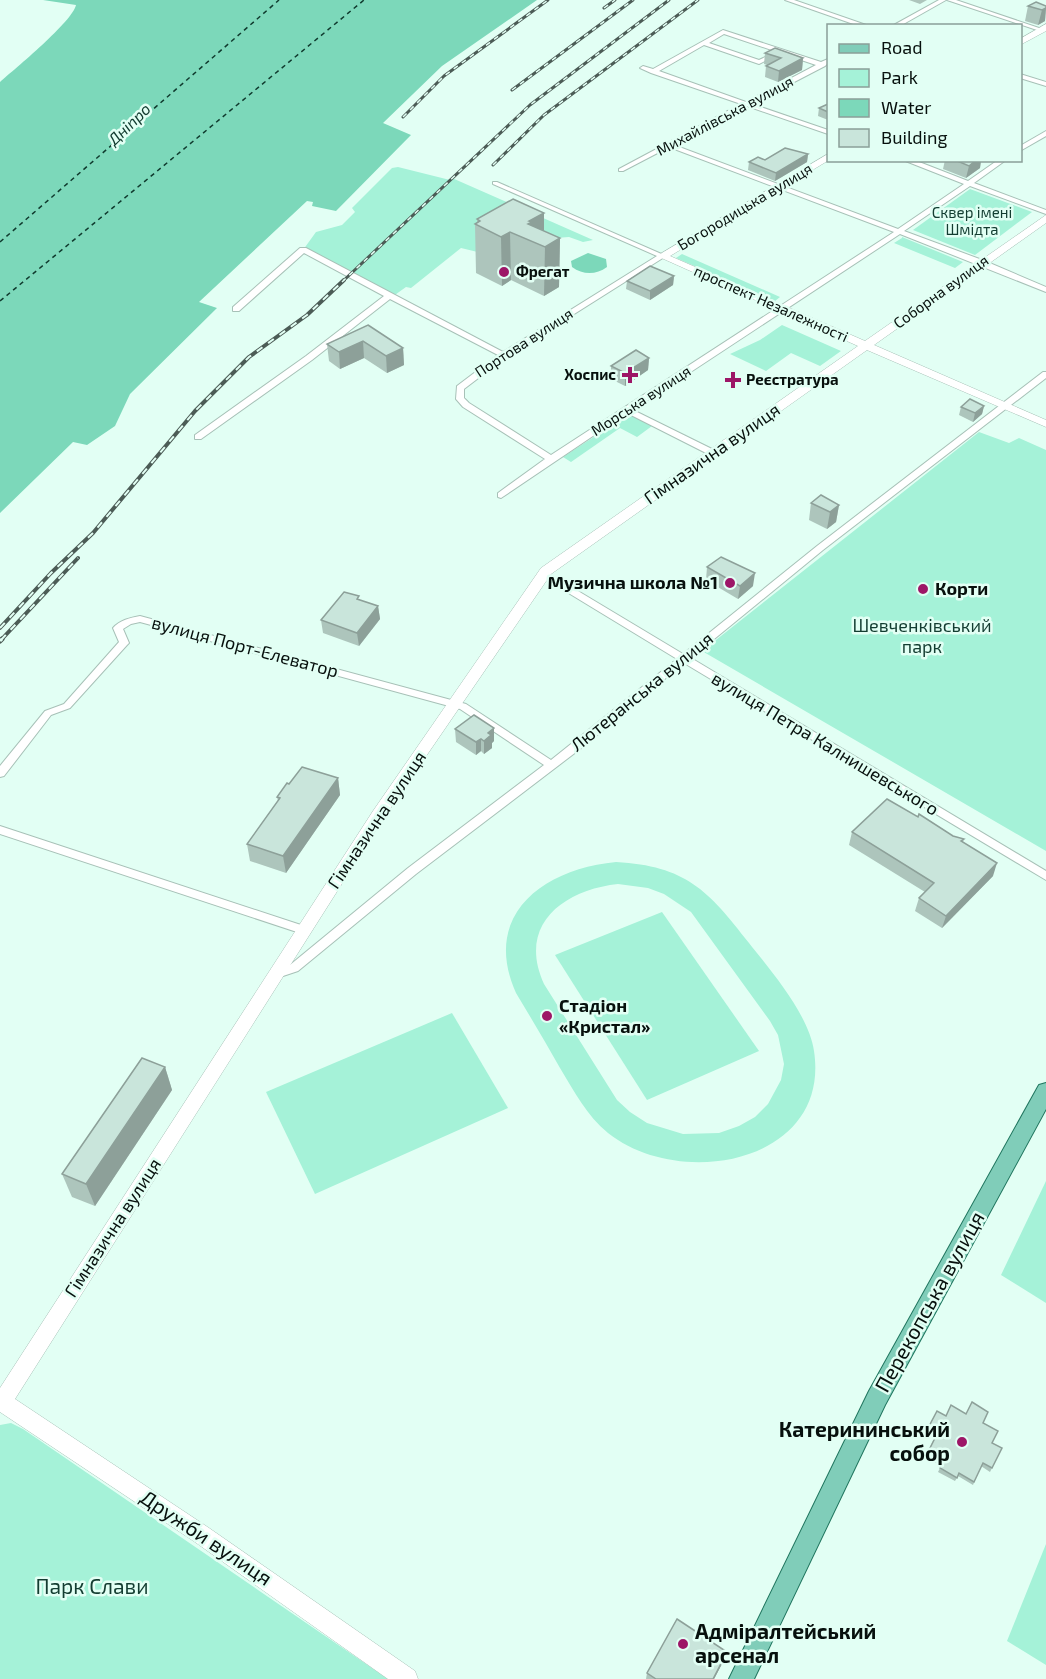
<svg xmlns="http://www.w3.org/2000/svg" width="1046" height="1679" viewBox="0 0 1046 1679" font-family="'Exo 2',sans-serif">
<rect width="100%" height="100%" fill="#e2fff4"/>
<g fill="#a5f2d8" fill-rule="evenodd">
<path d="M398,167L450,180L452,178L593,240L583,242L569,237L556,238L490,255L461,248L411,288L406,287L392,297L303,250L316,232L342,225L355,212L352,208L392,168Z"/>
<path d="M970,189L1032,212L975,255L913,230Z"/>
<path d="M902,238V237L963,262L955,268L894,243Z"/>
<path d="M682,254L780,297L775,301L676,258Z"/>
<path d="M782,325L841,351L820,366L791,353L766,371L730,354L760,340Z"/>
<path d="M626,416H632L652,426L637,437L620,428L571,462L563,457Z"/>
<path d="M979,432L1009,443L1019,438L1046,450V851L702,651Z"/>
<path d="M616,862C686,866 708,890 749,943C771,971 809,1015 814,1051C831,1162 681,1191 608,1133C587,1116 574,1091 560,1068C546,1043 531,1018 516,993C481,915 543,869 616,862ZM618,884L648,888L664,894L691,912L770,1021L778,1035L784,1064L781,1080L768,1104L755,1117L739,1126L719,1133L683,1134L647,1123L630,1112L617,1100L544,984C517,925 563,890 618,884Z"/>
<path d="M662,912L759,1051L647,1100L555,955Z"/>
<path d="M452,1013L508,1108L315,1194L266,1092Z"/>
<path d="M1046,1181V1303L1001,1275Z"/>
<path d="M11,1423L23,1429L388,1679H0V1425Z"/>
<path d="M1046,1544V1665L1007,1641Z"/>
</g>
<g fill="#7cd8ba">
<path d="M43,0H537L442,66L383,123L411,135L336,211L312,206L313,202L307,201L199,302L217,308L130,394L115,426L87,445L73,442L0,513V82C15,69 73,21 76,5Z"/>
<path d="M588,253L606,259L607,267C596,275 583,275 572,267L571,261Z"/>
</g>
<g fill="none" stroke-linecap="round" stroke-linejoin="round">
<g stroke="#103a2e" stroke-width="1.5" stroke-dasharray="4.5 4" stroke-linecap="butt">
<path d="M0,242L279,0"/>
<path d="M0,301L364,0"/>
</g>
<defs>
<g id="street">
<path d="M785,0H794L869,26H859Z"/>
<path d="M939,0H946L900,26H892Z"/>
<path d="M947,0H956L1045,30L1040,31Z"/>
<path d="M723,30L821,62L828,59V63L825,66L752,104L828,130V134L747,106L674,145L898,229L964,184L903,160H914L968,181L998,160H1006L974,183L1046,210V214L970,186L904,231L985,261L1046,287V292L900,234L633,410L716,451V455H710L627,413L501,498L498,497V493L545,459L463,407L456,399L457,386L498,355L390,299L312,360L201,439H195V435L306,356L384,296L304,253L239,311H233V307L300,248H306L503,352L657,256L493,184V182H497L666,256L506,357L464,389V398L469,403L551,455L894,232L669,147L623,171H619V169L741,104L651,73L640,68L643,66L653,69ZM724,34L816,65L746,102L659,71L704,45L759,64L779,54L774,53L759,60L709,43Z"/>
<path d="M1020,74L1046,82V86L1020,78Z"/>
<path d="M1046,131V136L1020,151V146Z"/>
<path d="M1043,372H1046V378L823,550L691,658L1046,871V880L684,663L584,746L416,874L298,971L277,978L273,976L271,973L273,970L290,965L408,868L544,765L460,709L140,622L131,624L123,629L129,643L127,645L70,708L51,715L4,776L0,777V766L45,711L64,704L119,642L113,628C120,620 130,618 140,616L466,704L551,760L677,659L552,583L537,576L539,574L542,573L558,579L683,654L817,546Z"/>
<path d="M0,826L307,927L309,930L307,933L303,934L0,834Z"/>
</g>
<g id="secondary">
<path d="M1046,24V31L1020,45V39Z"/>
<path d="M828,154L829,160L670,256L865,341L1046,215V223L874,345L1046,420V427L867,350L551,574L383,819L15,1399L209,1528L415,1671L418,1679H388L195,1542L0,1412V1388L373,811L541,568L858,346L657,256Z"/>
</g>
<path id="primary" d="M1046,1083V1109L885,1405L754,1679H729L869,1391L1039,1085Z"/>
</defs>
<use href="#street" stroke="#a7c1b7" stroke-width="2"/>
<use href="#secondary" stroke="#a7c1b7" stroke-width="1"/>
<use href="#primary" stroke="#1f755e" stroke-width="2"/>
<use href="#street" fill="#fff" fill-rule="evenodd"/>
<use href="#secondary" fill="#fff" fill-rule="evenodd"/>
<use href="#primary" fill="#80cdb9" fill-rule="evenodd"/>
<defs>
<g id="rail-far2">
<path d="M604,8L615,0"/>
<path d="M512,90L633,0"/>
<path d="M403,117L444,76L548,0"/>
<path d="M493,165L544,115L698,0"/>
<path d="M342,282L530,105L669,0"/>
</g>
<g id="rail-far1">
<path d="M0,628L51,573L93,533L195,411L249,357L307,315L344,280"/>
<path d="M1,640L78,558"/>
</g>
<path id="rail" d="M0,641L2,639"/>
</defs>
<use href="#rail-far2" stroke="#4c5c56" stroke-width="3"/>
<use href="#rail-far1" stroke="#4c5c56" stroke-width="4"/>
<use href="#rail" stroke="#4c5c56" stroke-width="5"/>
<use href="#rail-far2" stroke="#e2fff4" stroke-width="1.5" stroke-dasharray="5" stroke-linecap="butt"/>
<use href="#rail-far1" stroke="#e2fff4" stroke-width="2" stroke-dasharray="7" stroke-linecap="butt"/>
<use href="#rail" stroke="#e2fff4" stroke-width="3" stroke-dasharray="9" stroke-linecap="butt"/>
</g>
<g fill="#adc5bc">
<path d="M909,0H927L920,4Z"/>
<path d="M1028,6H1046L1045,21L1038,25L1025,21Z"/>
<path d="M765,53L803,58L802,70L778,82L765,77L766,66L767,65L764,64Z"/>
<path d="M828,104V120L818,116L819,108Z"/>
<path d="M808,154L807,162L775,181L748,170L749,162Z"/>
<path d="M945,160H981L980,168L966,178L943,169Z"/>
<path d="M544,213V231L560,238L559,287L544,296L511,280L502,286L476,273L475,224L477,223V219Z"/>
<path d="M674,276L673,285L650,300L626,289L627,281Z"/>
<path d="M368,325L403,348L404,365L387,373L364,358L340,369L329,361L327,344Z"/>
<path d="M649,358L648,370L625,386L611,379V366Z"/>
<path d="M984,406L982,414L973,422L959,415L961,407Z"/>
<path d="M811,503L839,505L836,522L827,529L809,520Z"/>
<path d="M707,567L753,586L738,599L706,580Z"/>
<path d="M359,600L378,606L380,619L359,646L323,633L321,620Z"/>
<path d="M455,729L494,741L492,743V748L484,754L481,751L476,755L456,742Z"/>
<path d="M338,778L340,795L286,873L250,861L247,844L278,801L277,797L289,784Z"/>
<path d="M918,817L953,836L964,839L963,842L993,876L942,928L915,911L919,898L925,892L849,845L852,832Z"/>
<path d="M165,1067L172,1090L95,1206L72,1197L62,1174Z"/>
<path d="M937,1411L946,1416L983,1423L992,1443V1468L990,1472L981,1466L973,1485L958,1476L955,1481L938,1472L941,1466L925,1457L934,1439L925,1434Z"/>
<path d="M727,1652L724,1660L714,1679H646L647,1673Z"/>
</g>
<g fill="#8da099">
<path d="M1046,8L1045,21L1038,25L1042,10Z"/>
<path d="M803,58L802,70L778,82L779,71Z"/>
<path d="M808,154L807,162L775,181L776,173Z"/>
<path d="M976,160H981L980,168L966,178L969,166Z"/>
<path d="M544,213V247L528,224L529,221Z"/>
<path d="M510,232L511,280L502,286L501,237Z"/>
<path d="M560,238L559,287L544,296L545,247Z"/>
<path d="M674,276L673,285L650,300V291Z"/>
<path d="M363,341L364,358L340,369L339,352Z"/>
<path d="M403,348L404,365L387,373L386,356Z"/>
<path d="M649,358L648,370L625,386V373Z"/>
<path d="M984,406L982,414L973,422L975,413Z"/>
<path d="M839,505L836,522L827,529L830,512Z"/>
<path d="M755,573L753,586L738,599L740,586Z"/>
<path d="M378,606L380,619L359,646L357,633Z"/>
<path d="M494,728V741L492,743V748L484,754V741L488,733Z"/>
<path d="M481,739V751L476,755V742Z"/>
<path d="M338,778L340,795L286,873L283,856Z"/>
<path d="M997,863L993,876L942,928L946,916Z"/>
<path d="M165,1067L172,1090L95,1206L86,1184Z"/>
<path d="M727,1652L724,1660L714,1679H713Z"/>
</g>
<g fill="#c9e5db" stroke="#8da099" stroke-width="1.5">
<path d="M1036,2L1046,6V8L1042,10L1028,6Z"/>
<path d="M775,48L803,58L779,71L766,66L781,58L765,53Z"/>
<path d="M828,104V112L819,108Z"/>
<path d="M785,148L808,154L776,173L749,162L758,157L765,160Z"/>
<path d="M955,160H976L969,166Z"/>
<path d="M513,199L544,213L529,221L532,222L528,224L560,238L545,247L510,232L501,237L475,224L480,221L477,219Z"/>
<path d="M650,266L674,276L650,291L627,281Z"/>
<path d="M368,325L403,348L386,356L363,341L339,352L327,344Z"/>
<path d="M636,350L649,358L625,373L611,366Z"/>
<path d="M970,399L984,406L975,413L961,407Z"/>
<path d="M821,495L839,505L830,512L811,503Z"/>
<path d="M721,557L755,573L740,586L707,567Z"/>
<path d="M344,592L359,596L357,599L378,606L357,633L321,620Z"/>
<path d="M474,715L494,728L488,733L491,735L484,741L481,739L476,742L455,729Z"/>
<path d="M302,767L338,778L283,856L247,844L280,798L277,797L287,783L289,784Z"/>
<path d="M887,799L918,817L919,814L953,836L964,839L961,841L997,863L946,916L919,898L934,883L852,832Z"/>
<path d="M142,1058L165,1067L86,1184L62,1174Z"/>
<path d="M972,1402L988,1412L983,1423L998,1431L992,1443L1002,1448L992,1468L983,1463L974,1482L959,1473L957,1478L940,1468L942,1463L927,1454L936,1436L927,1430L937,1411L946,1416L951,1405L966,1414Z"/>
<path d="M677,1619L727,1652L713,1679H656L647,1673Z"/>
</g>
<g fill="#9d1667" stroke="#e2fff4" stroke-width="2">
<circle cx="504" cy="272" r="6"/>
<path d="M627 366h6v6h6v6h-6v6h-6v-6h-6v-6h6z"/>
<path d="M730 371h6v6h6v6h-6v6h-6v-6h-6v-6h6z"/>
<circle cx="730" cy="583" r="6"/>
<circle cx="923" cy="589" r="6"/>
<circle cx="547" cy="1016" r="6"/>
<circle cx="962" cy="1442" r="6"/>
<circle cx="683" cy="1644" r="6"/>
</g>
<g text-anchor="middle" stroke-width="5" stroke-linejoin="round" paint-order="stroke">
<g font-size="15" fill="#07100d" stroke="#e2fff4">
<text transform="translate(725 116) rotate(-28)" y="5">Михайлівська вулиця</text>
<text transform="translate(745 207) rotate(-31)" y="5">Богородицька вулиця</text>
<text transform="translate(941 292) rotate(-36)" y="5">Соборна вулиця</text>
<text transform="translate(771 304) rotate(24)" y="5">проспект Незалежності</text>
<text transform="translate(524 343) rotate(-33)" y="5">Портова вулиця</text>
<text transform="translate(641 401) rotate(-33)" y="5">Морська вулиця</text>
</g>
<g font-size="15" fill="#133d31" stroke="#e2fff4">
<text x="972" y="218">Сквер імені<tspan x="972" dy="17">Шмідта</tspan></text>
</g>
<g font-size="15" font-weight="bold" fill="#07100d" stroke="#e2fff4" text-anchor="start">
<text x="516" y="277">Фрегат</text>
<text x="616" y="380" text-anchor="end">Хоспис</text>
<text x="746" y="385">Реєстратура</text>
</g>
<g font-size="16" font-style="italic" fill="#103a2e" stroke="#e2fff4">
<text transform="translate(129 124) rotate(-44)" y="6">Дніпро</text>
</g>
<g font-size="18" fill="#07100d" stroke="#e2fff4">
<text transform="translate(712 454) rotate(-35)" y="6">Гімназична вулиця</text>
<text transform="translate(245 647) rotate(15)" y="6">вулиця Порт-Елеватор</text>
<text transform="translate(642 692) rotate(-39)" y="6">Лютеранська вулиця</text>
<text transform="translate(825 744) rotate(31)" y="6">вулиця Петра Калнишевського</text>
<text transform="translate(377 820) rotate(-56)" y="6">Гімназична вулиця</text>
<text transform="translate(113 1228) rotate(-57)" y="6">Гімназична вулиця</text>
</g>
<g font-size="18" font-weight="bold" fill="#07100d" stroke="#e2fff4" text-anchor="start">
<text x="718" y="589" text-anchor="end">Музична школа №1</text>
<text x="935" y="595">Корти</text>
<text x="559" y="1012">Стадіон<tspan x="559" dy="21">«Кристал»</tspan></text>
</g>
<g font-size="18" fill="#133d31" stroke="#e2fff4">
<text x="922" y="632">Шевченківський<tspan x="922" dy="21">парк</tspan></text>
</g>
<g font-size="21" fill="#07100d" stroke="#e2fff4">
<text transform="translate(930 1302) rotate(-61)" y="7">Перекопська вулиця</text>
<text transform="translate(206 1538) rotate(34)" y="7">Дружби вулиця</text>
</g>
<g font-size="21" font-weight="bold" fill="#07100d" stroke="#e2fff4" text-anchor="end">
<text x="950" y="1437">Катерининський<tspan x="950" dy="24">собор</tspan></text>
<text x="695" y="1639" text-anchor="start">Адміралтейський<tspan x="695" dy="24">арсенал</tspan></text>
</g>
<g font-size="21" fill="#133d31" stroke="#e2fff4">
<text x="92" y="1594">Парк Слави</text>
</g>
</g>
<rect x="827" y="24" width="195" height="138" fill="#e2fff4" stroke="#8a9f98" stroke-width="1.5"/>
<rect x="839" y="44" width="30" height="9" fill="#80cdb9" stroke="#8a9f98" stroke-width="1.5"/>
<text x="881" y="54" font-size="18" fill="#07100d">Road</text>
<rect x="839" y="69" width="30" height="18" fill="#a5f2d8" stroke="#8a9f98" stroke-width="1.5"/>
<text x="881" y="84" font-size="18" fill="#07100d">Park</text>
<rect x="839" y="99" width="30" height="18" fill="#7cd8ba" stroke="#8a9f98" stroke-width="1.5"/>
<text x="881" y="114" font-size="18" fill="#07100d">Water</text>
<rect x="839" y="129" width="30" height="18" fill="#c9e5db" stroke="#8a9f98" stroke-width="1.5"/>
<text x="881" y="144" font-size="18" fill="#07100d">Building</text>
</svg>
